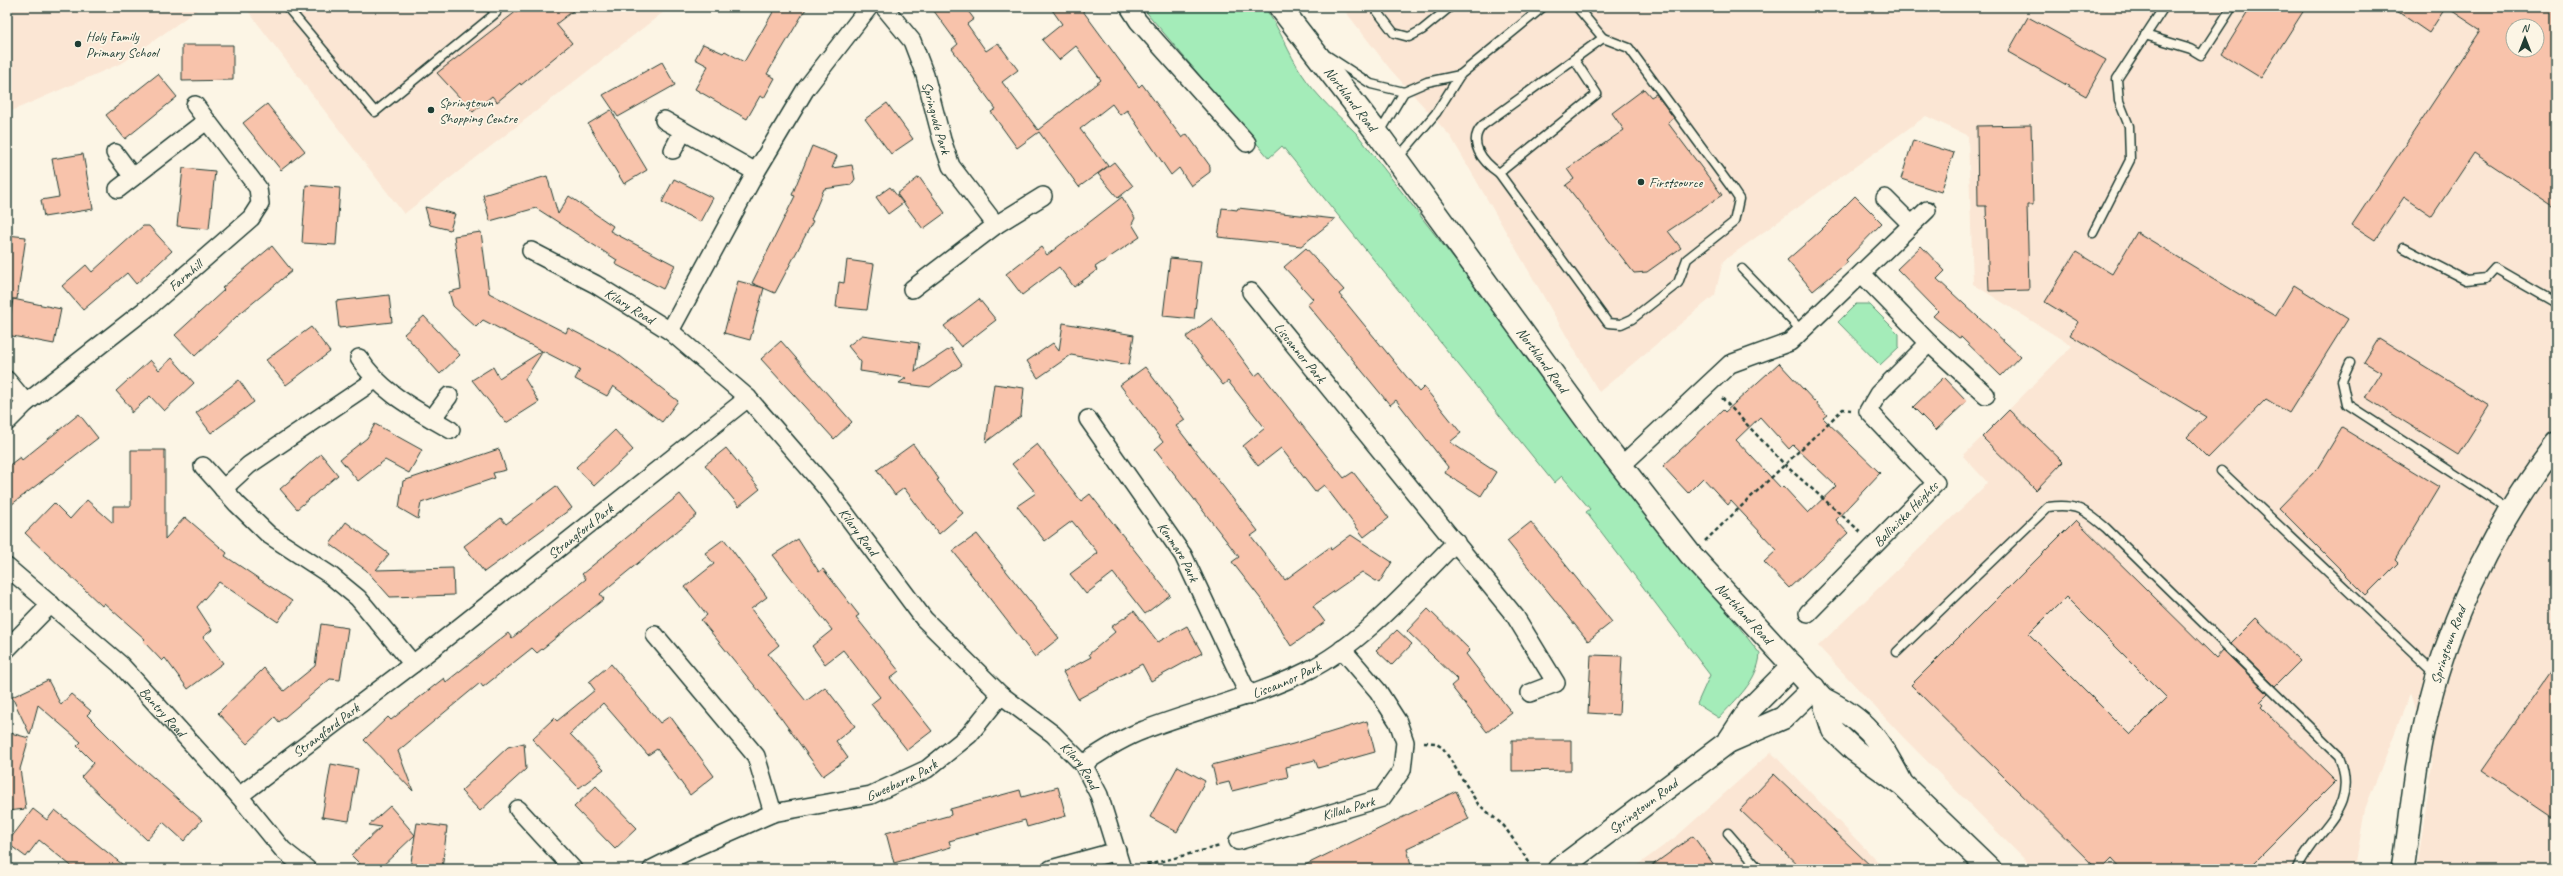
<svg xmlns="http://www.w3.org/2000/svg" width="2563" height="876" viewBox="0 0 2563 876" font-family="Caveat,sans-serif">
<rect width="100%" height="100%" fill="#fcf5e5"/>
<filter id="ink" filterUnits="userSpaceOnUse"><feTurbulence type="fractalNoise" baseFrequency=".025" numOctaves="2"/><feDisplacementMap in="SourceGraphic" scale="8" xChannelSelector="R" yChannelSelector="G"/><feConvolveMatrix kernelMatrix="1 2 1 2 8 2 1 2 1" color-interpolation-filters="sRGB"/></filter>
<g filter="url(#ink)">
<g fill="#fbe6d4" fill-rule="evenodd">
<path d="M7,7H201L124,62L7,113Z"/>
<path d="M245,7H670L404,214Z"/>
<path d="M1342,7H2556V869H2417L2432,764L2410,694L2365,809L2355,869H2034L1903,737L1818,646L1988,483L1963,456L2072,346L1973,284L1968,136L1926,116L1723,261L1715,295L1599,392L1451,137L1390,69ZM2513,26H2537V50H2513Z"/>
<path d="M1771,752L1885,869H1632L1677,836Z"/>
</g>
<g fill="#a4ecb9" stroke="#629476">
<path d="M1142,7H1264C1280,28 1288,53 1302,74C1317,97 1338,115 1357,134L1760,654C1758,681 1736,699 1719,718L1697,704L1710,675L1586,512L1590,509L1562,476L1554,483L1282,146L1269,158Z"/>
<path d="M1856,304H1869L1899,334V347L1880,365L1838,322Z"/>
</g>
<g fill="#f8c3ab" stroke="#1f3d34" fill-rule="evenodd">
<path d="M522,7H578L556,24L572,43L521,85L520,83L497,102L492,96L473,112L437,73Z"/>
<path d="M776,7H807L767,74L775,78L764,98L760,96L747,119L695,89L708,66L695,59L703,44L723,53L725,51L744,62Z"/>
<path d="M931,7H965L974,19L967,24L986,51L998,43L1018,70L1002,82L1038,130L1101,80L1076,46L1059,60L1042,40L1062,24L1050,7H1080L1139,87L1142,84L1182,138L1187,134L1210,166V172L1191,186L1179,168L1171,175L1127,110L1120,115L1112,104L1080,129L1108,166L1079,187L1039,132L1017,148L991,112L996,109L952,49L958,44Z"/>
<path d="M2251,7H2306L2261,78L2222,54Z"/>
<path d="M2391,7H2556V208L2474,153L2432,216L2404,197L2375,240L2352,225L2481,30L2446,7L2429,33ZM2513,26H2537V50H2513Z"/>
<path d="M2028,17L2106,60L2086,96L2008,52Z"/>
<path d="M182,45H233V80L182,81Z"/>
<path d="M662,62L675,85L618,117L603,95Z"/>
<path d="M158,74L177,97L125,139L106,115Z"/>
<path d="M1644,89L1651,97L1656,94L1674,118L1668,123L1722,195L1668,231L1681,248L1647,272L1634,273L1566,185L1574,179L1567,169L1624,130L1612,113Z"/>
<path d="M887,103L913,139L891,154L865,119Z"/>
<path d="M267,104L305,151L281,170L243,123Z"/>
<path d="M611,110L647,170L624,184L588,124Z"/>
<path d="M2031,125L2033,205H2027L2029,290L1989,291L1986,206H1978L1977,126Z"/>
<path d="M1913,140L1954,153L1941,192L1901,179Z"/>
<path d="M812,146L837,156L832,168L852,165L855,179L851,185L824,189L811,220L813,221L775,293L752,283L795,196L792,195Z"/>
<path d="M83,154L93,209L44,217L41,200L59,197L52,159Z"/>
<path d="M1114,162L1133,186L1118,198L1098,174Z"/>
<path d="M183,168L215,171L209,229L177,226Z"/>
<path d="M547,176L558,214L569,196L613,226L610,231L675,265L663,289L615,264L617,260L536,208L490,221L483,195Z"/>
<path d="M919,177L945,213L923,229L897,194Z"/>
<path d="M674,179L713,198L700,222L662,202Z"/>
<path d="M306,185L340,188L336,245L302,243Z"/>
<path d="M890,187L903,203L888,214L876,197Z"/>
<path d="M1855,196L1882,223L1846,260L1848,262L1813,291L1787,260L1819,232Z"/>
<path d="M1122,197L1135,218L1132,224L1140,237L1095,267L1097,270L1074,287L1059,267L1022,295L1006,274L1041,247L1047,255Z"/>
<path d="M425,207L455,214L450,230L430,225Z"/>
<path d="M1222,208L1237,210L1238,208L1335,219L1301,246L1218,237Z"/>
<path d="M143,226H149L172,251L136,284L127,273L83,310L62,286L86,265L92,272Z"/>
<path d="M481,232L489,293L566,333L568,328L616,353L678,401L662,422L613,386L607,396L575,379L580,370L543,351L525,379L539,402L506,423L472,380L493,367L499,378L542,351L483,320L476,327L453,306L449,292L461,289L454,236Z"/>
<path d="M2137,232L2275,316L2294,285L2348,319L2289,413L2266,399L2208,458L2187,437L2206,417L2070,335L2078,322L2045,302L2076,252L2112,274Z"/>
<path d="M7,235L26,237L17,299H7Z"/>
<path d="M272,246L292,271L238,315L195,356L175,335L224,290L222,288Z"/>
<path d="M1921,246L1945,271L1937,279L2020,356L2001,376L1961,337L1959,338L1933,316L1938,311L1897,269Z"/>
<path d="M1306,248L1344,290L1339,294L1419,392L1424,387L1461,433L1450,442L1496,472L1481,496L1445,473L1448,467L1396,400L1390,405L1307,304L1313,299L1284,267Z"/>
<path d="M1170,258L1201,261L1194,319L1163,316Z"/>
<path d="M847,260L874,264L867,310L836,307L839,282L844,283Z"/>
<path d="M738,281L764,288L750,340L724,333Z"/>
<path d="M389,295L392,322L339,328L336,301Z"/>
<path d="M13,299L61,309L54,344L7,335Z"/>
<path d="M979,299L996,320L961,347L944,326Z"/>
<path d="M424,316L460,355L440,374L404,334Z"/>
<path d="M1212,318L1255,376L1260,372L1344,478L1353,472L1389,518L1364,537L1324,485L1315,492L1281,448L1258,466L1243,446L1265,428L1228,381L1223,385L1186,337Z"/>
<path d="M1063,323L1134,335L1129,365L1071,355L1038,378L1027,361L1053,343L1059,351Z"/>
<path d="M311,327L330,352L286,385L266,360Z"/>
<path d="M862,335L919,343L915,372L951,348L962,365L930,387L899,383L906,378L860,371L861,362L848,346Z"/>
<path d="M2379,338L2489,406L2458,455L2365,397L2381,372L2364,362Z"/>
<path d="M781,341L852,422L834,439L761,359Z"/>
<path d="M172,358L194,383L164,411L150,396L131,413V408L116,391L150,360L159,370Z"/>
<path d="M1779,363L1827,415L1823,418L1880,473L1836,520L1848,533L1789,588L1764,562L1777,550L1731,501L1728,505L1703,478L1688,493L1663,466L1723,410L1725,412ZM1760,417L1789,449L1793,445L1836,486L1808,513L1783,486L1781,488L1736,440Z"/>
<path d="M1145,367L1185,420L1176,426L1258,531L1251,536L1285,580L1330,547L1331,550L1351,535L1392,562L1379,583L1362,572L1313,606L1325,622L1291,646L1264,603L1232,562L1239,557L1155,449L1163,442L1120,385Z"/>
<path d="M1944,377L1967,401L1936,430L1913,407Z"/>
<path d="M239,380L254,402L211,433L196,413Z"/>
<path d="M994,384L1024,388L1021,416L986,442Z"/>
<path d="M2009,410L2063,462L2036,490L1982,437Z"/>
<path d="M79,414L98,438L7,508V467L20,457L22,460Z"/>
<path d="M375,424L422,450L409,473L385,460L358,481L340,459L367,438Z"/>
<path d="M2342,428L2439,487L2395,560L2398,563L2366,595L2279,508L2317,469Z"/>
<path d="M615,430L633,450L594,486L576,467Z"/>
<path d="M913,444L939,479L937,480L963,513L939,534L904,488L895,495L877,470Z"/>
<path d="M1037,444L1081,501L1090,494L1170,595L1145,614L1113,573L1086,594L1070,574L1098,553L1072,521L1045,541L1017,506L1036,493L1012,464Z"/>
<path d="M726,448L760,489L739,506L705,465Z"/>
<path d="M499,449L506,470L493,473L495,478L421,503L418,519L399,508L403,481Z"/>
<path d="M131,450H165V539L185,517L227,553L225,556L292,601L278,622L219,582L197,607L212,630L203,637L223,663L188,689L165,658L162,661L143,641L145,639L104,603L102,606L25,533L54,503L70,519L87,500L113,523V506H131Z"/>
<path d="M321,454L338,475L297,509L280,489Z"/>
<path d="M556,486L572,508L484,572L464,546L501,518L506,524Z"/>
<path d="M680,494L697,515L600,594L604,599L537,653L532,648L483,687L480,683L398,751L413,791L364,740L388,717L391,720L444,678L446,682L508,633L512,638L586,579L582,574Z"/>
<path d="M2076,520L2216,658L2223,650L2268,694L2260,702L2263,705L2261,707L2336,781L2248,869H2122L2112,858L2101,869H2097L1911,685ZM2066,597L2167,698L2130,735L2029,634Z"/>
<path d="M346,522L389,554L376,570L453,568L454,595L390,597L366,570L330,544Z"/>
<path d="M1531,522L1612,622L1588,641L1507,541Z"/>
<path d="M977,534L1059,638L1035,657L953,551Z"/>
<path d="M724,539L767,597L751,609L779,645L768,654L806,701L825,687L855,726L836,741L848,758L823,776L781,718L701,620L707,615L685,587L714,564L705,553Z"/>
<path d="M798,539L819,572L823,569L859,615L856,617L899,671L890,678L932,731L907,750L871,704L880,697L843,650L825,664L812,646L832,630L773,555Z"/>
<path d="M1428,609L1470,650L1466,654L1512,713L1487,732L1451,686L1458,680L1407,631Z"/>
<path d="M1134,611L1158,642L1187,626L1202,653L1151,681L1142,664L1078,699L1063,672L1091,657L1089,654L1115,632L1111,627Z"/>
<path d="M2256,618L2300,661L2275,686L2231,643Z"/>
<path d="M321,624L348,628L340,680L330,679L279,722L275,717L247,744L218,713L264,668L284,691L315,666Z"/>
<path d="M1397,630L1412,644L1392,665L1376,650Z"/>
<path d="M1591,655L1622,656L1619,715L1588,713Z"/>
<path d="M611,664L660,723L670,716L714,776L690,795L657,749L648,755L603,703L570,734L604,769L579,788L532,739L554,718L557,721L595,690L589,682Z"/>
<path d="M2556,664V820L2482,770Z"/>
<path d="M48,680L61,705L71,694L91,711L87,715L123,751L202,820L184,841L163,822L147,840L81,777L94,763L77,746L81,742L38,705L30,735L12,697Z"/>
<path d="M1367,721L1375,752L1318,768L1315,760L1286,767L1288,777L1232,791L1229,782L1217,785L1212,765L1293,744Z"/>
<path d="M7,732L29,738L20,769L26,809L7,811Z"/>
<path d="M1512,740H1571V770L1512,771Z"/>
<path d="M524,743L526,769L480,811L461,791L508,747Z"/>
<path d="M331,764L358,769L349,821L322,817Z"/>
<path d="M1178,766L1205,781L1177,832L1150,817Z"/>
<path d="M1774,774L1874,869H1802L1740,810Z"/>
<path d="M596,786L637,828L615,849L574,807Z"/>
<path d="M1058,787L1066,816L1027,827L1025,820L986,831L949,841L951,847L894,863L886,833L951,815L950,809L1020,790L1022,797Z"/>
<path d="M1456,791L1469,819L1407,848L1412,869H1297Z"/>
<path d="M390,806L415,835L417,823L447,827L442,869H410L415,835L379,869H365L351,855L381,827L369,825Z"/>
<path d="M33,809L47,820L55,810L128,869H75L39,840L26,857L7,843Z"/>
<path d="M1693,836L1717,869H1647Z"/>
</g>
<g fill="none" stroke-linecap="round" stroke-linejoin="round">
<defs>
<g id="service">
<path d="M287,7L375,112L496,13L490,7"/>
<path d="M1374,7L1394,33L1409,37L1422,30L1450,7"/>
<path d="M2145,35L2191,49L2201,55L2232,7"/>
<path d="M1328,56L1371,84L1404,92"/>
<path d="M1574,59L1597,94L1499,173C1483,162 1466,142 1483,125L1603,38L1577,7"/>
<path d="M1379,134L1404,92L1427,82L1460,75"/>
<path d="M1397,159L1436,113L1460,75L1543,7"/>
<path d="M1499,173L1608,323L1621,324L1632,319L1678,283L1687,259L1734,222L1739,199L1731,187L1629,48L1603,38"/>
<path d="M2093,233L2130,160L2129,126L2119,101L2117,79L2164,7"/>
<path d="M2404,248L2466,280L2486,278L2495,268L2556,303"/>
<path d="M1742,269L1802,331"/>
<path d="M2350,363L2342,381L2347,404L2510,510"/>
<path d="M2221,471L2436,674"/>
<path d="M1897,652L2048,507C2077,503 2085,510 2106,528L2339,756C2361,811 2315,827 2297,869"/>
<path d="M1728,833L1759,869"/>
</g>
<g id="minor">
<path id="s1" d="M884,7L912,41L925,75L942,140L951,166L996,225L1043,196"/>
<path d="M1129,7L1138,21L1247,143"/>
<path d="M664,120L756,172"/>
<path d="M673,150L683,131"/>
<path d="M115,153L133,177"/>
<path d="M118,189L206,121"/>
<path d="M1885,198L1911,224"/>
<path id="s2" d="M531,251L595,284L670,331L748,398L827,489L924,619L1001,695L1053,734L1083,764L1099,795L1122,869"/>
<path d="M912,289L996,225"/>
<path id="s3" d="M1251,292L1515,616L1556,683L1530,693"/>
<path d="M670,331L756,172L805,90L869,7"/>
<path d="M1929,343L1986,395"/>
<path d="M359,358C381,393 417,410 451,430"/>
<path d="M7,380L26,403"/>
<path d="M432,419L449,396"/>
<path id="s4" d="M1088,419L1183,555L1249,696"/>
<path id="s5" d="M7,422L26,403L150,306L251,218L260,204L258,188L195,105"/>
<path d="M203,466L237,504L269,535L330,575L358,598L413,664"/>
<path d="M1621,466L1730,364L1790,342L1927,210"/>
<path d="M223,489L249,465L375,380"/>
<path id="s6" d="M7,567L120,664L239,796L283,850L307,869"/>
<path id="s7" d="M1808,613L1936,483L1868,411L1878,394L1929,343L1862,274"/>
<path d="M655,635L756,756L773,813"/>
<path d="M7,649L51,604"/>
<path id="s8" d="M1083,764C1102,751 1122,738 1144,730C1198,709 1255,697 1307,671C1361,645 1413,585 1456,542"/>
<path id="s9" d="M239,796L413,664L748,398"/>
<path d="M518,809L573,869"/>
<path id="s10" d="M1238,841L1382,798L1402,770L1405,742L1398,722L1378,691L1342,649"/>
<path id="s11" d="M652,869L696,847L773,813L871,795L927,769L969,735L1001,695"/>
<path d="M1051,869L1117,851"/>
</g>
<g id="tertiary">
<path id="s12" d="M2403,869C2410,825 2413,780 2422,737C2443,630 2490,531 2556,444"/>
</g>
<g id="secondary">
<path id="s13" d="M1280,7L1378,134L1604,444L1690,554L1823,699L1833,730L1854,750L1903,785L1990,869"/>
<path d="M1823,699C1866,720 1879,739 1900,780"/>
<path d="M1728,742L1749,710L1793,666"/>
<path id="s14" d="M1559,869L1728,742L1783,718L1814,688"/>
</g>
</defs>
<use href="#service" stroke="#1f3d34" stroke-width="11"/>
<use href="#minor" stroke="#1f3d34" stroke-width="20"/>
<use href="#tertiary" stroke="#1f3d34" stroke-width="24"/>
<use href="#secondary" stroke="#1f3d34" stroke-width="25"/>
<g stroke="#1f3d34" stroke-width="2.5" stroke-dasharray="4 3" stroke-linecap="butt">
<path d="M1722,398L1785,465L1862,533"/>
<path d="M1705,541L1843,409L1851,410"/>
<path d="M1424,742L1435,743L1443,748L1478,804L1504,826L1531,865"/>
<path d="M1140,867L1220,846"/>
</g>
<use href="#service" stroke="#fcf5e5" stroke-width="8"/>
<use href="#minor" stroke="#fcf5e5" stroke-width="17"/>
<use href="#tertiary" stroke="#fcf5e5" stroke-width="21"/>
<use href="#secondary" stroke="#fcf5e5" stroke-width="22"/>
</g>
</g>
<g fill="#1f3d34" stroke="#fcf5e5" stroke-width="1.5">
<circle cx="78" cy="44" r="4"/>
<circle cx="431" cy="110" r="4"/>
<circle cx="1641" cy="182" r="4"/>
</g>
<g text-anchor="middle" stroke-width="3.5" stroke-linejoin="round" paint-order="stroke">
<g font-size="14" fill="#1f3d34" stroke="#fcf5e5" text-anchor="start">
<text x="86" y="41">Holy Family<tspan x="86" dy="16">Primary School</tspan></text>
<text x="439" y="107">Springtown<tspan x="439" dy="16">Shopping Centre</tspan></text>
<text x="1649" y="187">Firstsource</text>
</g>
<g font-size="14" fill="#1f3d34" stroke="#fcf5e5">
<text dy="5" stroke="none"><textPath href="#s13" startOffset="116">Northland Road</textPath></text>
<text dy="5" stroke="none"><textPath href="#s1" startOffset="125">Springvale Park</textPath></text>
<text dy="5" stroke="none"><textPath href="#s5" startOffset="231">Farmhill</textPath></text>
<text dy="5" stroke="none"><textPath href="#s2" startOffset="113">Kilary Road</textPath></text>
<text dy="5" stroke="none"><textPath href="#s3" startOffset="78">Liscannor Park</textPath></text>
<text dy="5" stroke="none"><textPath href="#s13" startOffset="440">Northland Road</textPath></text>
<text dy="5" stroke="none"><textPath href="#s7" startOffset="139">Balliniska Heights</textPath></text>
<text dy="5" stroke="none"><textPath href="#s9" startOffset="432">Strangford Park</textPath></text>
<text dy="5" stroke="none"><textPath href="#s2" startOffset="437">Kilary Road</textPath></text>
<text dy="5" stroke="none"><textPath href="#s4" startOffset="161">Kenmare Park</textPath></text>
<text dy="5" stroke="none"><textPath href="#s13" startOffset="764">Northland Road</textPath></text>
<text dy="5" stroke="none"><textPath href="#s12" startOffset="229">Springtown Road</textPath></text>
<text dy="5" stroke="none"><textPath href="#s8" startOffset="221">Liscannor Park</textPath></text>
<text dy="5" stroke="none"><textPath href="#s6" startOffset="213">Bantry Road</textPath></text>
<text dy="5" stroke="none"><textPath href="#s9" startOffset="109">Strangford Park</textPath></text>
<text dy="5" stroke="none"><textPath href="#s2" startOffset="761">Kilary Road</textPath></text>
<text dy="5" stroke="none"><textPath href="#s11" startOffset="267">Gweebarra Park</textPath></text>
<text dy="5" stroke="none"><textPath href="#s14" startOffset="105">Springtown Road</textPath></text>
<text dy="5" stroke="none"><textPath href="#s10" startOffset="115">Killala Park</textPath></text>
</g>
</g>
<rect width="2563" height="876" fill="none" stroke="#fcf5e5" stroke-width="24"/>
<rect x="12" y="12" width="2539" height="852" fill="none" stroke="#1f3d34" stroke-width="1.5" filter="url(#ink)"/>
<g transform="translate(2525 38)"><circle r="19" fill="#fcf5e5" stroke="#a4ab9e"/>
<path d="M0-3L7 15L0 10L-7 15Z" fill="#1f3d34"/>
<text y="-6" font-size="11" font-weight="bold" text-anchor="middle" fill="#1f3d34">N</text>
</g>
</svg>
